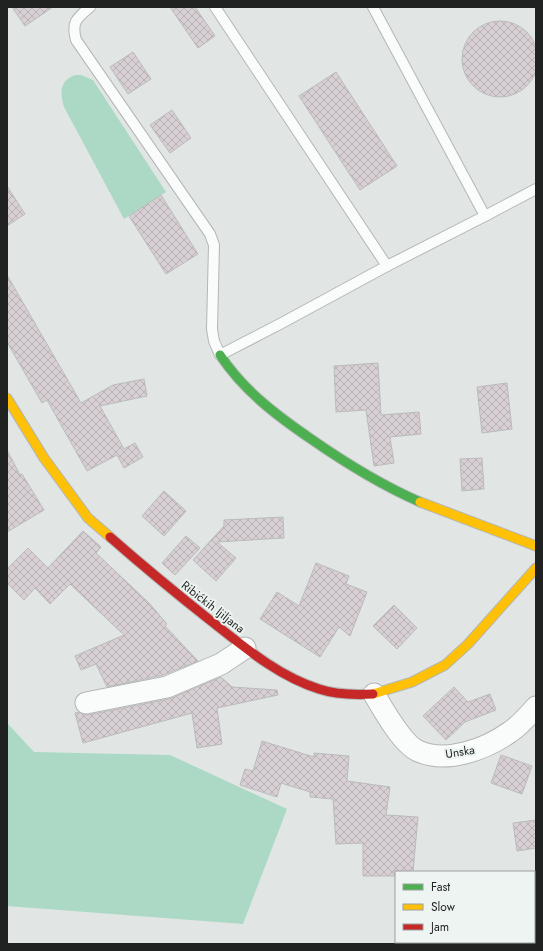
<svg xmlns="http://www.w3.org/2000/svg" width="543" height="951" viewBox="0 0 543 951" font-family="Jost,sans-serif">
<defs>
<pattern id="building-cross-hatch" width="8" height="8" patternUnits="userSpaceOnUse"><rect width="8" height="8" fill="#d7cfd3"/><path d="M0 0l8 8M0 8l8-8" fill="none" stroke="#b8b1b5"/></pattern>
</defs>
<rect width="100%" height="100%" fill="#e1e6e4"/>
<g fill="#abd9c6">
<path d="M75,75H81L93,80L166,192L124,219L64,107C60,93 59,81 75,75Z"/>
<path d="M7,723L34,752L170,755L287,809L243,924L7,906Z"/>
</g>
<g fill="url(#building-cross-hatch)" stroke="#babbba">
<path d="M12,7H53L25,26Z"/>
<path d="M170,7H195L215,36L198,48Z"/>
<circle cx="500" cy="59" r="38"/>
<path d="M133,52L151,79L128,94L110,67Z"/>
<path d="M336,72L397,166L360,190L299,96Z"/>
<path d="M172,110L191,138L170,153L150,125Z"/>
<path d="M7,186L25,214L7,226Z"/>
<path d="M161,195L198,254L166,274L129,216Z"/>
<path d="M7,275L81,403L113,385L144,379L147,396L100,406L124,449L135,443L143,457L124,468L117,455L87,471L47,400L42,403L7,342Z"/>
<path d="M378,363L381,415L419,412L421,434L390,437L394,463L374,466L366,410L336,412L334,366Z"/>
<path d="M507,383L512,429L482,433L477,387Z"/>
<path d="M7,450L20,475L22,474L44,510L7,532Z"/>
<path d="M482,458L484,489L462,491L460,459Z"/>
<path d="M164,491L186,511L164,536L142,516Z"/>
<path d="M283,517L284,538L217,542L236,558L216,581L193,560L224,526V520Z"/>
<path d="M83,531L101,547L96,553L149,603L167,624L165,626L198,661L163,675L107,687L96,664L81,670L75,656L124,635L70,584L50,604L35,588L24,600L7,583V569L28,548L48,568Z"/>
<path d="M186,536L200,548L175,575L162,563Z"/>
<path d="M316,563L349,576L346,584L367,592L350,636L339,627L320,657L260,619L277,592L299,606Z"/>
<path d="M394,605L417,628L397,649L373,626Z"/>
<path d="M221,677L232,687L277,690L278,695L217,708L222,744L197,748L192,713L83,743L75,713L79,712L88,715L169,699Z"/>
<path d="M454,687L468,702L490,694L496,710L465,722L446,740L423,716Z"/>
<path d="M262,741L314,757V753L349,756L347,781L390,787L386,815L418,817L413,872H396V876H363V843L336,844L333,799L310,797V792L281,783L277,797L240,785L245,769L253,771Z"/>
<path d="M501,755L532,766L522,794L491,783Z"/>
<path d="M536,820V848L517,851L513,823Z"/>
</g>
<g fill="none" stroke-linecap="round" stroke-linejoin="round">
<defs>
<g id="lane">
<path d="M90,7C77,18 71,22 76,40L210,234L214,245L212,329L214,341L220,355L280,324L387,266L215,7"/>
<path d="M373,7L485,216L387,266"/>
<path d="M485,216L536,189"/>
</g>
<g id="street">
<path d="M374,694C383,709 402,744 418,751C447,764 486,749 510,732C519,726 529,715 536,707"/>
<path d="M86,703L167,687L221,664L245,648"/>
</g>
<path id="fast" d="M220,355C244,391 276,415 311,439C347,464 381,485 420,502"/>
<g id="slow">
<path d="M7,398L44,458L88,518L110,537"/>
<path d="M420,502L536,546"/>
<path d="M373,694L412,682L445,665L468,644L536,568"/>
</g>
<path id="jam" d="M110,537C143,566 177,594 211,621C244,647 278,676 319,689C337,695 355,695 373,694"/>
</defs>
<use href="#lane" stroke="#b3b6b5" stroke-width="12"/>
<use href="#street" stroke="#b3b6b5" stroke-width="23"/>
<use href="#fast" stroke="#b3b6b5" stroke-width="11"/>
<use href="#slow" stroke="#b3b6b5" stroke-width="11"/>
<use href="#jam" stroke="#b3b6b5" stroke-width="11"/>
<use href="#lane" stroke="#fafbfb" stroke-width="10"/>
<use href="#street" stroke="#fafbfb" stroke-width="21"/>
<use href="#fast" stroke="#4caf50" stroke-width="9"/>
<use href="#slow" stroke="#ffc107" stroke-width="9"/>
<use href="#jam" stroke="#c62828" stroke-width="9"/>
</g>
<g text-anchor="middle" stroke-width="4" stroke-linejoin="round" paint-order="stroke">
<g font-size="12" fill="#1f2221" stroke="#edf4f1">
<text transform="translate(213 607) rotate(38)" y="4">Ribićkih ljiljana</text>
<text transform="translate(460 752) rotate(-9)" y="4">Unska</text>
</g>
</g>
<rect width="543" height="951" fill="none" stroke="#1f2221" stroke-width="16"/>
<rect x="395" y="871" width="140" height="72" fill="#edf4f1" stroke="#9ba09e"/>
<rect x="403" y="884" width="20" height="6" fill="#4caf50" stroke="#9ba09e"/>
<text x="431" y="891" font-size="12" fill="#1f2221">Fast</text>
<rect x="403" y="904" width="20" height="6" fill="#ffc107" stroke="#9ba09e"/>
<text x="431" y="911" font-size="12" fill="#1f2221">Slow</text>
<rect x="403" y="924" width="20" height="6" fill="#c62828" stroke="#9ba09e"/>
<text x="431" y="931" font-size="12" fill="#1f2221">Jam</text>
</svg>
